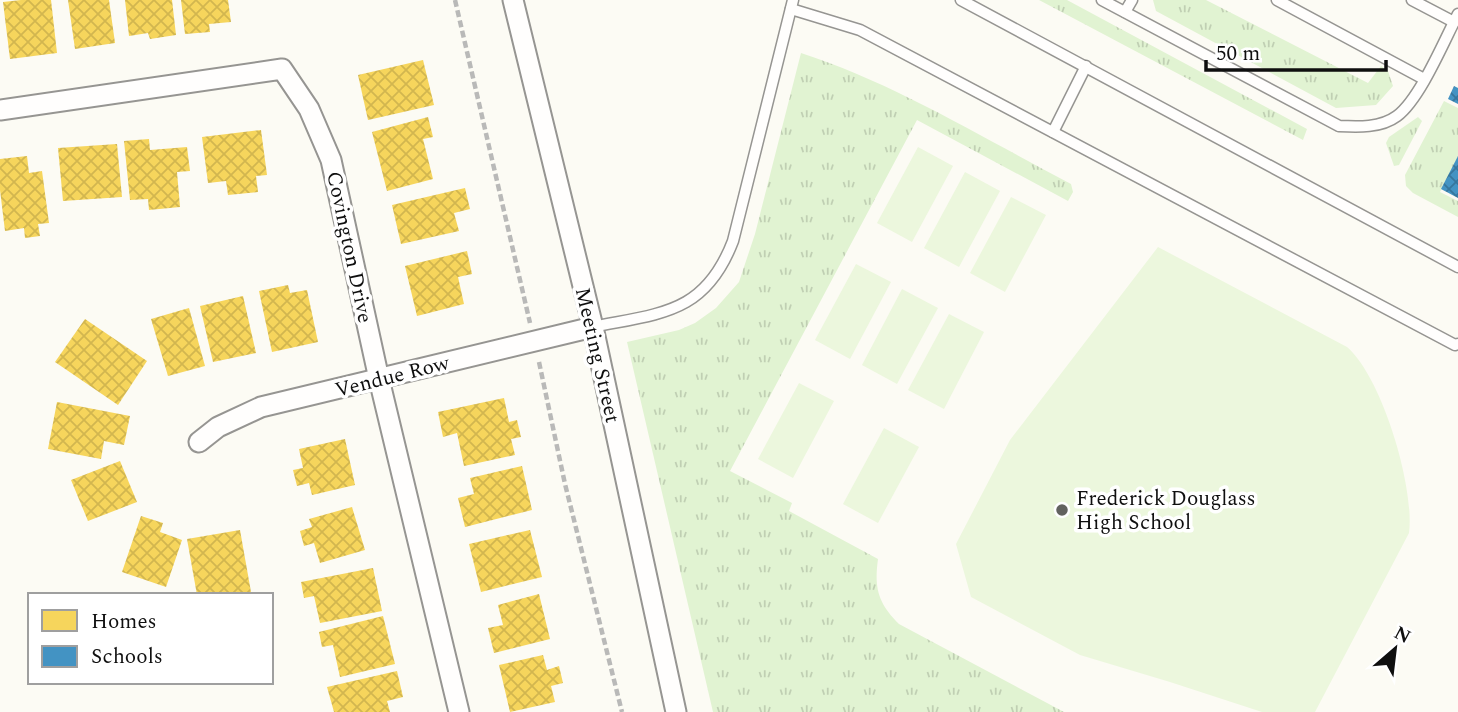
<svg xmlns="http://www.w3.org/2000/svg" width="1458" height="712" viewBox="0 0 1458 712" font-family="Spectral,serif">
<defs>
<pattern id="grass-tufts" width="24" height="20" patternUnits="userSpaceOnUse" patternTransform="scale(1.75)"><rect width="24" height="20" fill="#e1f3d2"/><path d="M3 7l-1-3M5 7V3M7 7l1-3M15 17l-1-3M17 17v-4M19 17l1-3" fill="none" stroke="#c0cfb3"/></pattern>
<pattern id="homes-cross-hatch" width="8" height="8" patternUnits="userSpaceOnUse" patternTransform="scale(1.75)"><rect width="8" height="8" fill="#f6d55c"/><path d="M0 0l8 8M0 8l8-8" fill="none" stroke="#d2b64f"/></pattern>
<pattern id="schools-cross-hatch" width="8" height="8" patternUnits="userSpaceOnUse" patternTransform="scale(1.75)"><rect width="8" height="8" fill="#4393c3"/><path d="M0 0l8 8M0 8l8-8" fill="none" stroke="#36769d"/></pattern>
</defs>
<rect width="100%" height="100%" fill="#fcfbf4"/>
<g fill="url(#grass-tufts)">
<path d="M1039,0H1067L1080,7L1307,129L1303,140Z"/>
<path d="M1153,0H1206L1368,83L1381,66L1388,71L1393,86L1376,105L1336,108L1156,11Z"/>
<path d="M801,53C894,83 985,139 1071,184L1073,192L1068,201L917,120L730,471L792,503L789,511L878,559C874,588 878,603 899,624L1064,712H713L627,342L679,330L695,323L716,308L739,282L755,234Z"/>
<path d="M1444,101L1458,108V157L1440,192L1458,201V217L1413,193L1406,186L1405,175Z"/>
<path d="M1418,117L1422,121L1399,165L1394,166L1386,143L1389,137Z"/>
</g>
<g fill="#ecf7dd">
<path d="M918,147L953,166L912,242L877,223Z"/>
<path d="M965,172L1000,191L959,267L924,248Z"/>
<path d="M1011,197L1046,215L1005,292L970,273Z"/>
<path d="M1158,247L1347,347C1382,377 1415,487 1409,533L1315,712H1262L1170,682L1080,655L971,597L956,544L1010,440Z"/>
<path d="M856,264L891,282L850,359L815,340Z"/>
<path d="M902,289L938,308L897,384L862,365Z"/>
<path d="M949,314L984,332L944,409L908,390Z"/>
<path d="M799,383L834,401L793,478L758,459Z"/>
<path d="M884,428L919,447L878,523L843,504Z"/>
</g>
<g fill="url(#homes-cross-hatch)">
<path d="M21,0H51L57,53L10,59L3,2Z"/>
<path d="M68,0H109L115,43L75,49Z"/>
<path d="M125,0H172L176,35L150,39L148,33L129,36Z"/>
<path d="M181,0H228L231,22L209,24L210,32L185,34Z"/>
<path d="M423,60L434,105L368,120L358,75Z"/>
<path d="M428,117L433,137L423,139L433,179L387,191L372,132Z"/>
<path d="M261,130L267,175L256,176L258,192L228,195L226,181L208,183L202,137Z"/>
<path d="M149,139L150,150L187,147L190,171L177,172L180,207L149,210L148,199L130,200L124,141Z"/>
<path d="M117,144L122,197L63,201L58,148Z"/>
<path d="M27,156L29,173L42,171L49,223L38,224L40,236L25,238L24,228L5,231L0,190V159Z"/>
<path d="M465,188L470,209L454,213L459,231L401,244L392,205Z"/>
<path d="M467,251L472,274L458,277L464,304L417,316L405,266Z"/>
<path d="M288,285L290,293L307,290L318,342L272,352L259,291Z"/>
<path d="M243,296L256,353L213,362L200,306Z"/>
<path d="M189,308L205,366L168,376L151,319Z"/>
<path d="M85,319L147,361L118,405L55,362Z"/>
<path d="M504,398L509,422L517,420L521,437L511,439L515,455L464,466L457,433L443,437L438,412Z"/>
<path d="M57,402L130,416L124,445L104,441L101,459L48,449Z"/>
<path d="M345,439L355,485L312,495L309,483L297,486L293,470L303,468L299,449Z"/>
<path d="M120,461L137,502L88,521L71,480Z"/>
<path d="M522,466L532,510L465,527L458,498L474,494L470,478Z"/>
<path d="M352,507L365,550L320,563L314,543L304,546L300,531L312,527L309,519Z"/>
<path d="M141,516L163,523L160,532L182,540L166,587L122,572Z"/>
<path d="M240,530L251,592L197,595L187,539Z"/>
<path d="M530,530L542,577L481,592L469,544Z"/>
<path d="M373,568L382,611L320,623L314,596L304,598L301,582Z"/>
<path d="M539,594L550,639L494,653L488,628L503,625L498,605Z"/>
<path d="M383,616L395,664L340,677L333,645L322,647L319,632Z"/>
<path d="M543,655L547,670L559,666L563,683L551,686L555,702L510,712L499,665Z"/>
<path d="M397,671L403,697L387,701L390,712H334L327,687Z"/>
</g>
<g fill="url(#schools-cross-hatch)">
<path d="M1454,86L1458,88V104L1448,99Z"/>
<path d="M1458,156V198L1441,189Z"/>
</g>
<g fill="none" stroke-linecap="round" stroke-linejoin="round">
<defs>
<g id="service">
<path d="M961,0L1458,267"/>
<path d="M1102,0L1339,126C1358,127 1381,128 1397,116C1420,99 1444,41 1458,14"/>
<path d="M1277,0L1424,79"/>
<path d="M1412,0L1454,22"/>
<path d="M791,9L860,30L1455,345L1458,344"/>
<path d="M1125,12L1132,0"/>
<path d="M1053,132L1086,66"/>
<path d="M593,327C661,313 705,314 733,241L793,0"/>
</g>
<g id="minor">
<path d="M513,0L593,327L676,712"/>
<path d="M0,110L282,69L309,109L331,160L379,379L459,712"/>
<path d="M199,442L218,427L261,407L593,327"/>
</g>
</defs>
<use href="#service" stroke="#969592" stroke-width="13"/>
<use href="#minor" stroke="#969592" stroke-width="23"/>
<g stroke="#b9b9b8" stroke-width="4.5" stroke-dasharray="7 3.5" stroke-linecap="butt">
<path d="M455,0L530,323"/>
<path d="M539,362L565,484L622,712"/>
</g>
<use href="#service" stroke="#fffefd" stroke-width="10"/>
<use href="#minor" stroke="#fffefd" stroke-width="19"/>
</g>
<circle fill="#62625f" stroke="#fff" stroke-width="2.5" cx="1062" cy="510" r="7"/>
<g text-anchor="middle" stroke-width="7" stroke-linejoin="round" paint-order="stroke">
<g font-size="21" fill="#0f0f0f" stroke="#fff">
<text transform="translate(350 247) rotate(78)" y="7">Covington Drive</text>
<text transform="translate(598 355) rotate(77)" y="7">Meeting Street</text>
<text transform="translate(392 376) rotate(-14)" y="7">Vendue Row</text>
</g>
<g font-size="21" fill="#0f0f0f" stroke="#fff" text-anchor="start">
<text x="1076" y="505">Frederick Douglass<tspan x="1076" dy="24">High School</tspan></text>
</g>
</g>
<rect x="28" y="593" width="245" height="91" fill="#ffffff" stroke="#9f9f9f" stroke-width="2"/>
<rect x="42" y="610" width="35" height="21" fill="#f6d55c" stroke="#9f9f9f" stroke-width="2"/>
<text x="91" y="628" font-size="21" fill="#0f0f0f">Homes</text>
<rect x="42" y="646" width="35" height="21" fill="#4393c3" stroke="#9f9f9f" stroke-width="2"/>
<text x="91" y="663" font-size="21" fill="#0f0f0f">Schools</text>
<g transform="translate(1395 649) rotate(28)" stroke="#ffffff" stroke-width="5" paint-order="stroke">
<path d="M0-5L12 26L0 18L-12 26Z" fill="#0f0f0f"/>
<text y="-10" font-size="19" font-weight="bold" text-anchor="middle" fill="#0f0f0f">N</text>
</g>
<path d="M1206 60v10h180v-10" fill="none" stroke="#0f0f0f" stroke-width="3.5"/>
<text x="1216" y="60" font-size="21" fill="#0f0f0f" stroke="#ffffff" stroke-width="5" paint-order="stroke">50 m</text>
</svg>
